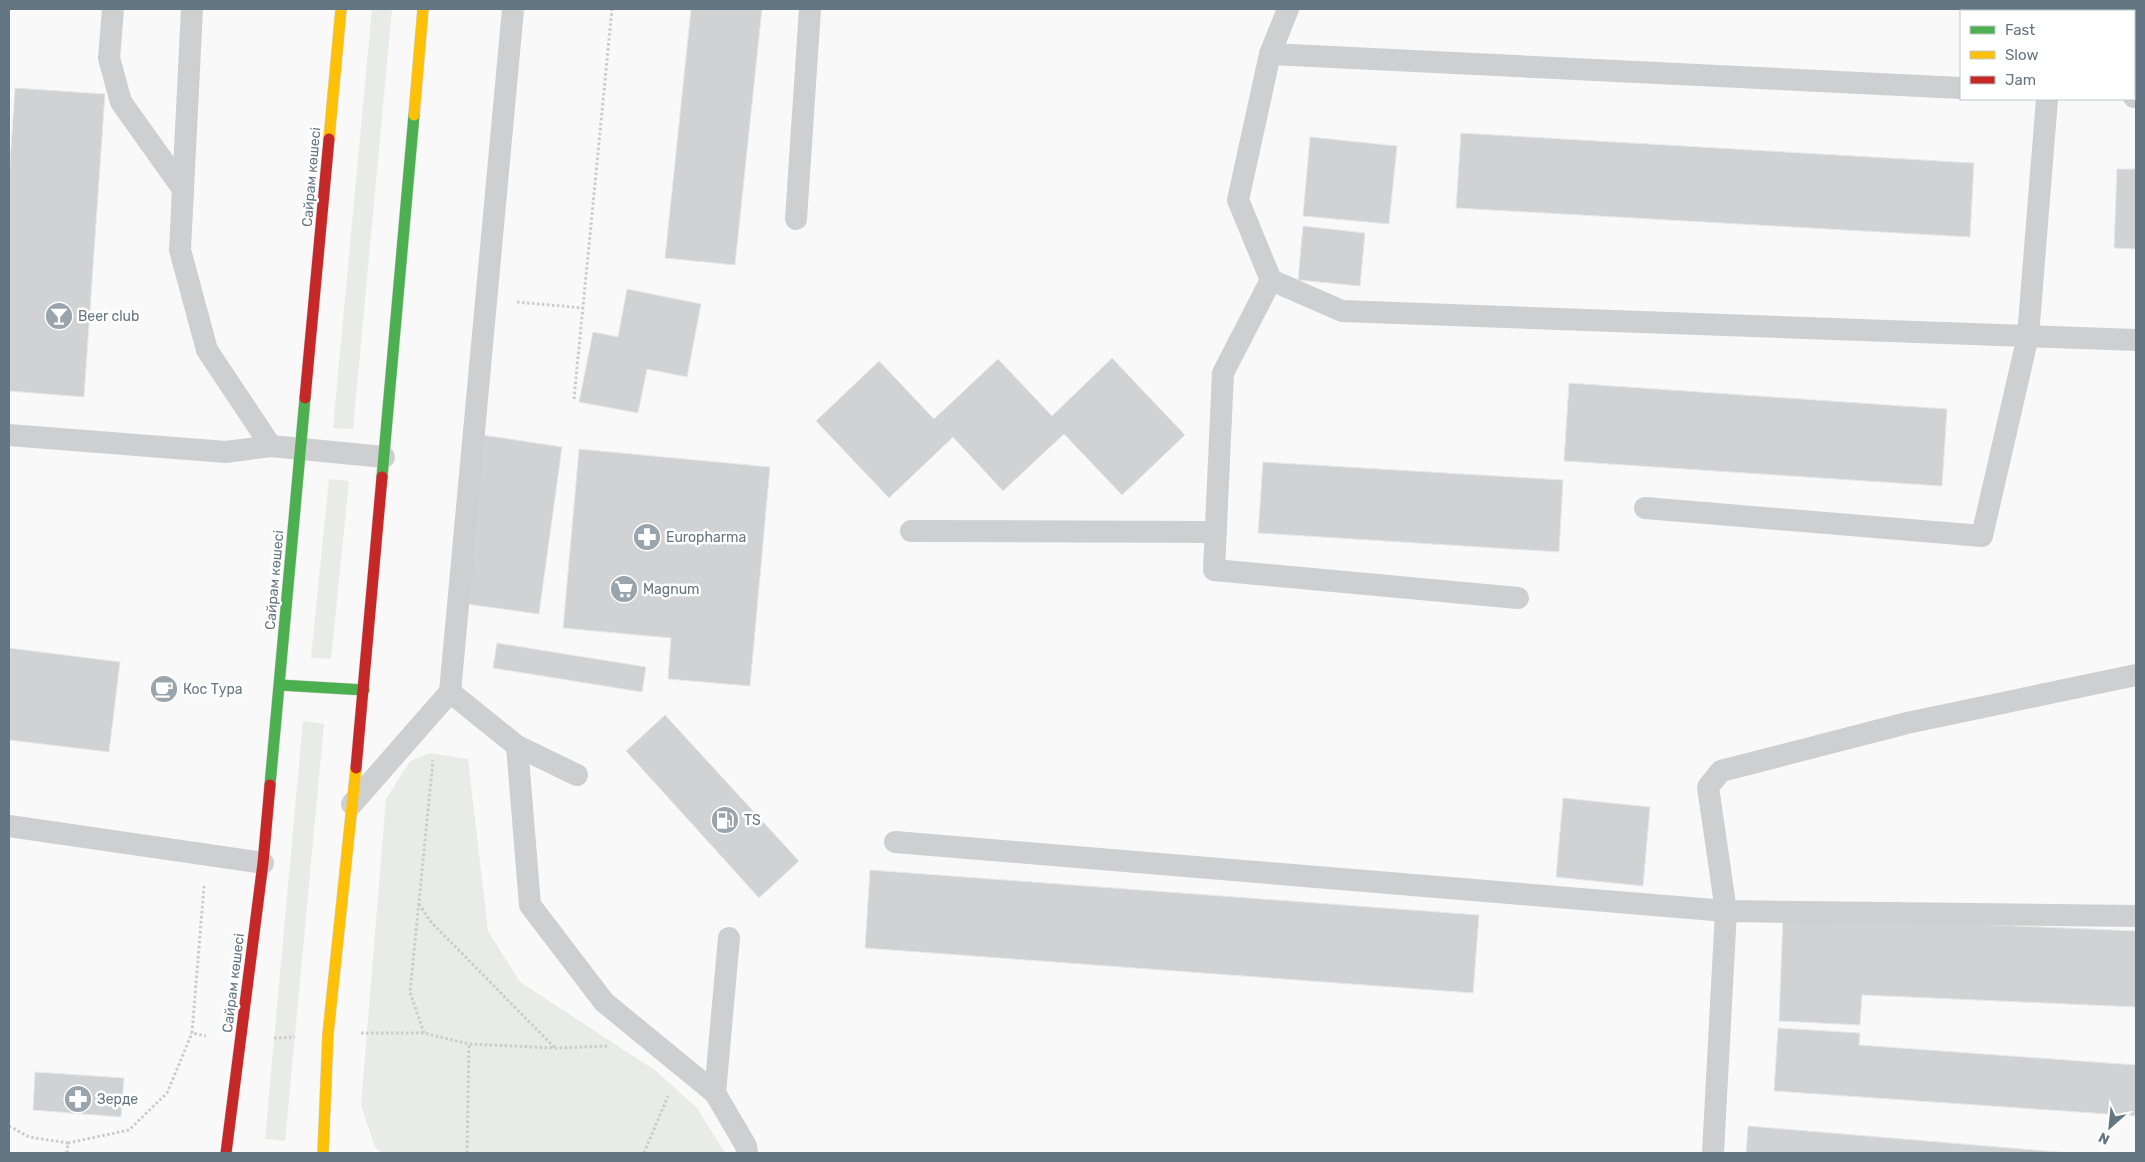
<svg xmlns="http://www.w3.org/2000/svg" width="2145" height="1162" viewBox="0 0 2145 1162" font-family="Rubik,sans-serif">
<rect width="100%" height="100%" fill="#f9f9f9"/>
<g fill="#e8ebe6">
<path d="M372,9H392L353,429L333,428Z"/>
<path d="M329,479L349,481L331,659L311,658Z"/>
<path d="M303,721L324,724L285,1141L265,1139Z"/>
<path d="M430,753L468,759L488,931L520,982L656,1071L697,1108L725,1153H382L375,1147L361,1105L386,799L410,761Z"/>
</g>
<g fill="#d0d2d3" stroke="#e8e8e8">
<path d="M691,9H762L735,265L665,258Z"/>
<path d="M15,88L105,94L84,397L9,391V178Z"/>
<path d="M1461,133L1974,163L1970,237L1456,208Z"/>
<path d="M1310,137L1397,146L1389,224L1303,216Z"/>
<path d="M2117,169H2136V249L2114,248Z"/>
<path d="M1303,226L1365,233L1360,286L1298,280Z"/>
<path d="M627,289L701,304L687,377L647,369L638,413L579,402L593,332L618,337Z"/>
<path d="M1112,358L1185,435L1122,495L1064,434L1003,491L953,437L889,498L816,421L879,361L934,419L998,359L1052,416Z"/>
<path d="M1569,383L1947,409L1942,486L1564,461Z"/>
<path d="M483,435L562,447L539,614L459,603Z"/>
<path d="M579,449L770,467L750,686L668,679L671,638L563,628Z"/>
<path d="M1263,462L1563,480L1559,552L1258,533Z"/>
<path d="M497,643L646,667L642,692L493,668Z"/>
<path d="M9,648L120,662L109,752L9,740Z"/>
<path d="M665,715L799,861L759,898L626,751Z"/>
<path d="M1563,798L1650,807L1643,886L1556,877Z"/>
<path d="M870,870L1479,915L1473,993L865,948Z"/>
<path d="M1783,916L2136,931V1007L1862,995L1860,1025L1779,1021Z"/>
<path d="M1778,1028L1860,1033L1859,1045L2136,1065V1116L1774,1091Z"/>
<path d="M35,1072L124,1078L121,1117L33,1110Z"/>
<path d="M1748,1126L2070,1153H1746Z"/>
</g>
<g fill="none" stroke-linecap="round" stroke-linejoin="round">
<defs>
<g id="fast">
<path d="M382,477L414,115"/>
<path d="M280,685L364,690"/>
<path d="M270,785L305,398"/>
</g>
<g id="slow">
<path d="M414,115L423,9"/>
<path d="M329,139L341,9"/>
<path d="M323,1153L328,1034L356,768"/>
</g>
<g id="jam">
<path d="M305,398L329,139"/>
<path d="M356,768L382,477"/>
<path d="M226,1153L263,863L270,785"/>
</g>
</defs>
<use href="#fast" stroke="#d5d6d7" stroke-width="12"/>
<use href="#slow" stroke="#d5d6d7" stroke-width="12"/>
<use href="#jam" stroke="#d5d6d7" stroke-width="12"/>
<g stroke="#cbcccd" stroke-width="3" stroke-dasharray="2.5 2.5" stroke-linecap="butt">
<path d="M517,302L583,308"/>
<path d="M574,399L612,9"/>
<path d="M204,886L192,1033L206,1036"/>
<path d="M419,904L431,922L555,1048"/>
<path d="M361,1033H424L469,1044L555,1048L608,1046"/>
<path d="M424,1033L410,992L433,760"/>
<path d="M274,1038L295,1037"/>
<path d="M9,1126L29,1137L68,1143"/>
<path d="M67,1153L68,1143L129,1130L167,1093L192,1033"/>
<path d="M467,1153L469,1044"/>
<path d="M644,1153L668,1096"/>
</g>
<g stroke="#cecfd0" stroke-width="22">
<path d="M113,9L109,58L121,102L183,189"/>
<path d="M192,9L180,250L207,350L271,446"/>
<path d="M1288,9L1270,54L1238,200L1271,280L1342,311L2136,340"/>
<path d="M2051,11L2052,9"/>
<path d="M1270,54L1961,88"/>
<path d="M2134,97H2136"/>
<path d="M796,219L810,9"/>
<path d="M1271,280L1223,373L1214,570L1518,598"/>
<path d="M9,435L226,452L271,446L384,457"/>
<path d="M1645,508L1982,536L2028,336L2047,99"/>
<path d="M911,531L1216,532"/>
<path d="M450,692L517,746L530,905L604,1002L715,1093L746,1146L747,1153"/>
<path d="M517,746L577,775"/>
<path d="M352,804L450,692L513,9"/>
<path d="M9,826L263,863"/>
<path d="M895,842L1726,911L1708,787L1721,771L1907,723L2136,675"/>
<path d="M715,1093L729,938"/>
<path d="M1713,1153L1726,911L2136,916"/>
</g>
<use href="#fast" stroke="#4caf50" stroke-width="11"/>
<use href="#slow" stroke="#ffc107" stroke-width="11"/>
<use href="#jam" stroke="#c62828" stroke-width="11"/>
</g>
<defs>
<symbol id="bar-disc" viewBox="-11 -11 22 22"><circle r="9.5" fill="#99a4ac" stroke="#fff"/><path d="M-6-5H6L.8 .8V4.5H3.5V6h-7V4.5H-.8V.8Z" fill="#fff"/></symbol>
<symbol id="pharmacy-disc" viewBox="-11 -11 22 22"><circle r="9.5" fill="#99a4ac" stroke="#fff"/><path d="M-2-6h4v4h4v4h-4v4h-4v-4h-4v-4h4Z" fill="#fff"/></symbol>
<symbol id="supermarket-disc" viewBox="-11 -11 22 22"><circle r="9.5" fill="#99a4ac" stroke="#fff"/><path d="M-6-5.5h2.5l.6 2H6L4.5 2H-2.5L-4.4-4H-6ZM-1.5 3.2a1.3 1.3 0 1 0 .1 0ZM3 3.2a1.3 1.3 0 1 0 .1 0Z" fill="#fff"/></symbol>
<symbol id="cafe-disc" viewBox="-11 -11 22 22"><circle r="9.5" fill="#99a4ac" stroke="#fff"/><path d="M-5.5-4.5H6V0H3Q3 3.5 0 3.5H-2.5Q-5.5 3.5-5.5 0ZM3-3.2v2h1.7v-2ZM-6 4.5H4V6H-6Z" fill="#fff"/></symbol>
<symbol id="fuel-disc" viewBox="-11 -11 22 22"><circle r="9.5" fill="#99a4ac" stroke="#fff"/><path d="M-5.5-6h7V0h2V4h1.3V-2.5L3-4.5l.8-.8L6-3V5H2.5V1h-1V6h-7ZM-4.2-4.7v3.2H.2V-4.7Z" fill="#fff"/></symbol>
</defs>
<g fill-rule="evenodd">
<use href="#bar-disc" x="43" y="300" width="32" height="32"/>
<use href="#pharmacy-disc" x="631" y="521" width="32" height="32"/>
<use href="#supermarket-disc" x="608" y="573" width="32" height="32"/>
<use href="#cafe-disc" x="148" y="673" width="32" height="32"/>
<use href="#fuel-disc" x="709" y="804" width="32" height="32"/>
<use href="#pharmacy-disc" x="62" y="1083" width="32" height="32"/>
</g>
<g text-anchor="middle" stroke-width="5" stroke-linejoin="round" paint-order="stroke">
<g font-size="14" fill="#657683" stroke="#fff">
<text transform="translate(311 177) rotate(-85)" y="5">Сайрам көшесі</text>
<text transform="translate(274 580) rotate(-85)" y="5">Сайрам көшесі</text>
<text transform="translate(233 983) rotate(-83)" y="5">Сайрам көшесі</text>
</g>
<g font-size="14" fill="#657683" stroke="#fff" text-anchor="start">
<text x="78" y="321">Beer club</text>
<text x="666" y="542">Europharma</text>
<text x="643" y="594">Magnum</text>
<text x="183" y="694">Кос Тура</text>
<text x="744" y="825">TS</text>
<text x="97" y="1104">Зерде</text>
</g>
</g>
<rect width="2145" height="1162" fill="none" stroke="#657683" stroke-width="20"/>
<rect x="1960" y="10" width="175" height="90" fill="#ffffff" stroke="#c1c8cd"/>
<rect x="1970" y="26" width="25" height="8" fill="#4caf50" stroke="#c1c8cd"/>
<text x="2005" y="35" font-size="15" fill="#657683">Fast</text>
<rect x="1970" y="51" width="25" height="8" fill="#ffc107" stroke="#c1c8cd"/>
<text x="2005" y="60" font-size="15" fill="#657683">Slow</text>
<rect x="1970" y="76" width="25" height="8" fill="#c62828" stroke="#c1c8cd"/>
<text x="2005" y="85" font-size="15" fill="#657683">Jam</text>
<g transform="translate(2110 1127) rotate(207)" stroke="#ffffff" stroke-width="4" paint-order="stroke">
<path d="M0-4L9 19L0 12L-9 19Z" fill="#657683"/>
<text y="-8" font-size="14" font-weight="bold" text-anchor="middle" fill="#657683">N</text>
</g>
</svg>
